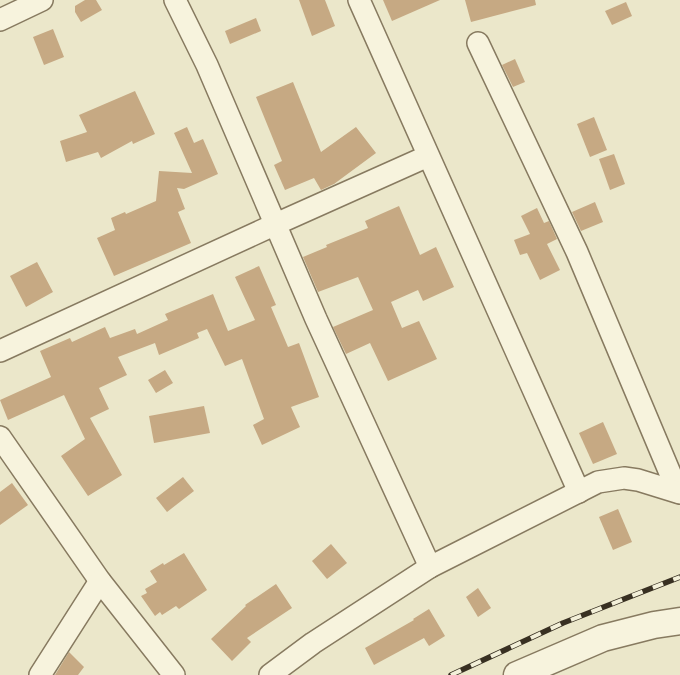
<svg xmlns="http://www.w3.org/2000/svg" width="680" height="675" viewBox="0 0 680 675" font-family="Literata,serif">
<rect width="100%" height="100%" fill="#ebe7ca"/>
<g fill="#c6a983">
<path d="M85,0H96L102,10L81,22L75,12V6Z"/>
<path d="M299,0H325L335,26L312,36Z"/>
<path d="M383,0H440L392,21Z"/>
<path d="M465,0H535L536,5L471,22Z"/>
<path d="M626,2L632,16L612,25L605,11Z"/>
<path d="M256,18L261,31L230,44L225,31Z"/>
<path d="M53,29L64,57L44,65L33,37Z"/>
<path d="M515,59L525,82L513,87L502,65Z"/>
<path d="M293,82L321,152L356,127L376,153L334,184L321,190L314,178L285,190L274,165L282,161L256,97Z"/>
<path d="M135,91L155,134L133,144L132,141L101,158L98,152L66,162L60,141L87,132L79,115Z"/>
<path d="M594,117L607,150L590,157L577,124Z"/>
<path d="M187,127L194,143L203,139L218,174L184,189L177,188L185,209L178,212L191,243L114,276L97,238L115,230L111,218L125,212L126,214L156,201L159,171L192,173L174,133Z"/>
<path d="M614,154L625,184L610,190L599,159Z"/>
<path d="M595,202L603,222L581,231L572,212Z"/>
<path d="M399,206L420,255L436,247L454,287L423,301L418,290L391,302L402,328L419,321L437,359L388,381L370,343L346,354L333,327L373,310L358,277L318,292L303,257L327,247L326,245L368,228L365,221Z"/>
<path d="M537,208L544,223L549,221L557,239L547,244L560,270L540,280L527,253L520,255L514,240L530,234L521,216Z"/>
<path d="M37,262L53,292L26,307L10,276Z"/>
<path d="M259,266L276,305L271,307L288,347L299,343L319,397L291,407L300,427L262,445L253,425L264,419L242,359L225,366L207,329L197,333L199,338L159,355L155,343L118,357L127,375L99,388L109,409L90,418L122,475L88,496L61,456L85,439L64,395L8,420L0,400L51,377L40,351L70,338L72,342L105,327L110,338L135,329L137,334L168,320L165,314L213,294L228,331L255,320L235,277Z"/>
<path d="M165,370L173,383L156,393L148,380Z"/>
<path d="M204,406L210,433L154,443L149,416Z"/>
<path d="M603,422L617,454L593,464L579,433Z"/>
<path d="M183,477L194,491L167,512L156,498Z"/>
<path d="M12,483L28,505L0,525V492Z"/>
<path d="M618,509L632,542L613,550L599,517Z"/>
<path d="M331,544L347,563L327,579L312,561Z"/>
<path d="M184,553L207,590L179,609L176,606L162,615L160,612L155,616L141,596L147,593L145,589L157,582L150,571L163,563L164,565Z"/>
<path d="M276,584L292,608L247,638L251,642L232,661L211,639L246,606L245,605Z"/>
<path d="M478,588L491,608L478,617L466,597Z"/>
<path d="M429,609L445,636L429,646L424,638L374,665L365,648L414,620L413,619Z"/>
<path d="M69,652L84,667L78,675H55Z"/>
</g>
<g fill="none" stroke-linecap="round" stroke-linejoin="round">
<defs>
<g id="minor">
<path d="M175,0L207,65L316,319L430,567"/>
<path d="M359,0L579,492"/>
<path d="M0,20L42,0"/>
<path d="M478,43L577,252L678,492"/>
<path d="M0,351L276,224L428,156"/>
<path d="M0,437L100,581L174,675"/>
<path d="M40,675L100,581"/>
<path d="M270,675L313,643L430,567L598,482L624,478L638,480L680,493"/>
</g>
<path id="tertiary" d="M517,675L603,638L654,625L680,621"/>
</defs>
<use href="#minor" stroke="#877a60" stroke-width="24"/>
<use href="#tertiary" stroke="#877a60" stroke-width="29"/>
<use href="#minor" stroke="#f7f3dd" stroke-width="21"/>
<use href="#tertiary" stroke="#f7f3dd" stroke-width="26"/>
<defs>
<path id="rail" d="M451,675L563,623L680,577"/>
</defs>
<use href="#rail" stroke="#383022" stroke-width="5.5"/>
<use href="#rail" stroke="#f3f0d9" stroke-width="4" stroke-dasharray="11" stroke-linecap="butt"/>
</g>
</svg>
